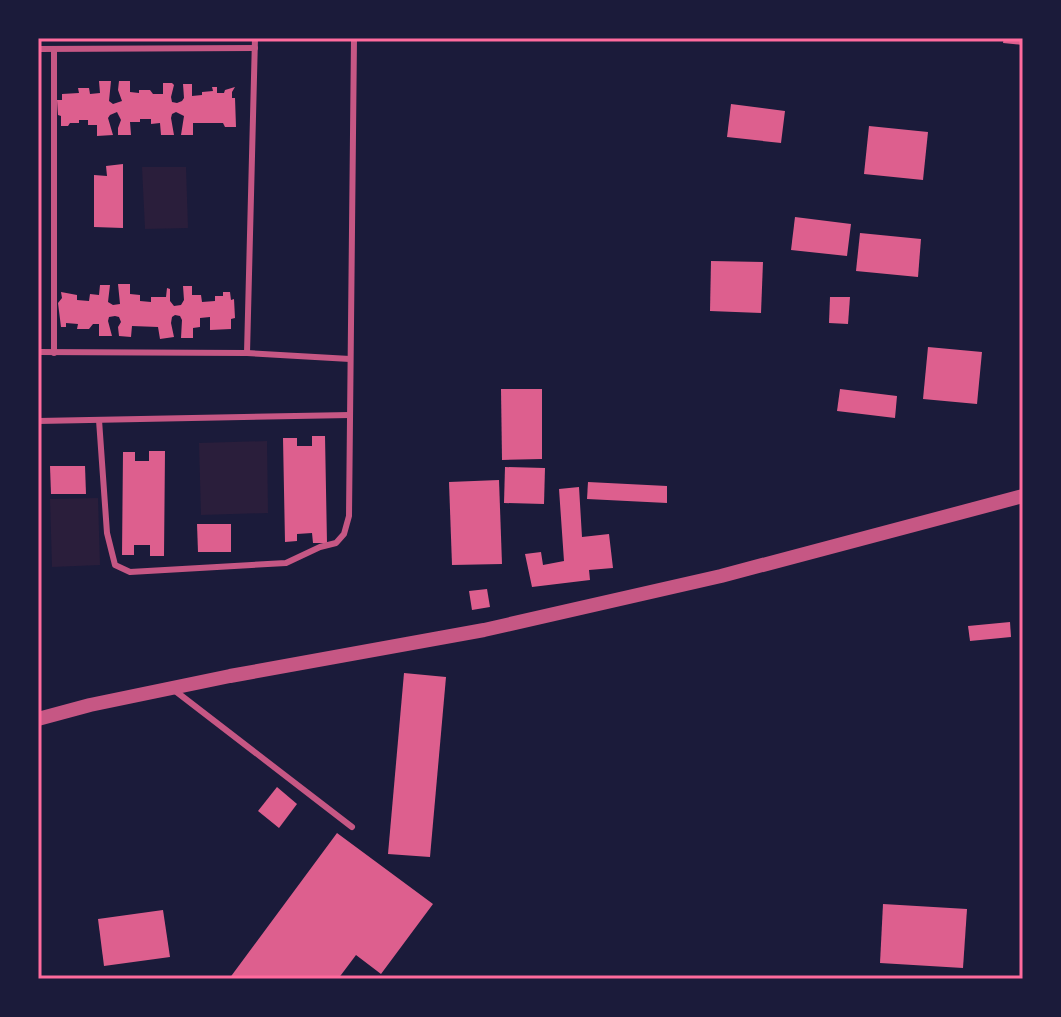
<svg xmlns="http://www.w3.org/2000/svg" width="1061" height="1017" viewBox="0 0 1061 1017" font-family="'Noto Sans',sans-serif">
<rect width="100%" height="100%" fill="#1b1b3a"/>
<g fill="#2a1e3b">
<path d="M142,167H186L188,228L145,229Z"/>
<path d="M267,441L268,513L201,515L199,443Z"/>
<path d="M98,498L100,565L52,567L50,499Z"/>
</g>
<g fill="#dd5f8e">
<path d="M1004,38H1023V45L1003,43Z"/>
<path d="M99,81H111L109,101L113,104L122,101L118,90L119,81H130V92L139,93V90H150L153,94H163V83H172L174,85L171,97L172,102L177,103L182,101L184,98L183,84H192V96L202,95V92L213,91L212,87H217V93H224L225,90L235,87L232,92V98H235L236,127H225L223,123H193V135H181L184,116L176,112L172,114L171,118L174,135H161L160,123L151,124V119H140V122H130L131,135H118V128L121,120L117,112L110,115L108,118L113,135L97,136V125H88V120H79V123H70L68,126H61V116L58,115L57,100H62V94L79,93L78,88H89L90,94L100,93Z"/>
<path d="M731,104L785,111L781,143L727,137Z"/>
<path d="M869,126L928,132L923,180L864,174Z"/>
<path d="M123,164V228L94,227V175L107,176L106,166Z"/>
<path d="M795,217L851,224L847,256L791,250Z"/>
<path d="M860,233L921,239L918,277L856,271Z"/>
<path d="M711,261L763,262L761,313L710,311Z"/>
<path d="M118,284H130V294L140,295V301L151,302V297H166L167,288L170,289V301L174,306L181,305L184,300L183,286H192V295H201L202,302L215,301V296H223V292H230L231,300L234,299L235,318L231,319V329L210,330V317L200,318V327L193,328V338H181L182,320L180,316L175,315L172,317L171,323L174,337L160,339L158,327L132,326L131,337L119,336L118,327L121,322L119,317L115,316L109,317L108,321L112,336H99V324H93L89,329H77L78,324L66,323V327H61L58,303L62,298L61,292L77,295V300L89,301L90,294L99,295L100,285H110L108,302L113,305L120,304Z"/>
<path d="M830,297H850L848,324L829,323Z"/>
<path d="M928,347L982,352L977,404L923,399Z"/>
<path d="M501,389H542V459L502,460Z"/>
<path d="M840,389L897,396L895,418L837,411Z"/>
<path d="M312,436H325L327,543H313L312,533L297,534V541L285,542L283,438H297V446H312Z"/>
<path d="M149,451H165L164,556H150V545H134V555H122L123,452H135V461H149Z"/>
<path d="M50,466H85L86,494H51Z"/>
<path d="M505,467L545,468L544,504L504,503Z"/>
<path d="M499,480L502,564L452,565L449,482Z"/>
<path d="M588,482L667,486V503L587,499Z"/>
<path d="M579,487L582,537L609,534L613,568L589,570L590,580L532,587L525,554L541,552L543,565L564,561L559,489Z"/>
<path d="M197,524H231V552H198Z"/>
<path d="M487,589L490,607L472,610L469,591Z"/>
<path d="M1010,622L1011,637L970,641L968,626Z"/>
<path d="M404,673L446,677L430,857L388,854Z"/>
<path d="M277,787L297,804L279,828L258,811Z"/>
<path d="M337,833L433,904L381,974L356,955L338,979H229Z"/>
<path d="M883,904L967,909L963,968L880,963Z"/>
<path d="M163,910L170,957L104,966L98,919Z"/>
</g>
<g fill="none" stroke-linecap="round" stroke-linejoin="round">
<g stroke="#c65784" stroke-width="6">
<path d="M38,49L255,48"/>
<path d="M54,49V353"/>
<path d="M38,352L247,353L350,359"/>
<path d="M247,353L255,38"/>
<path d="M99,420L107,533L115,565L130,572L286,563L320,547L336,543L344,534L349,516L354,38"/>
<path d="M38,421L350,415"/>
<path d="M174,690L352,827"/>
</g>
<path stroke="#c65784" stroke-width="14" d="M38,719L90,705L230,676L484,630L721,576L1023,496"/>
</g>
<rect width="1061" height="1017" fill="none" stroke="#1b1b3a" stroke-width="80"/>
<rect x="40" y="40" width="981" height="937" fill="none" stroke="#ff6b9d" stroke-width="3"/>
</svg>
